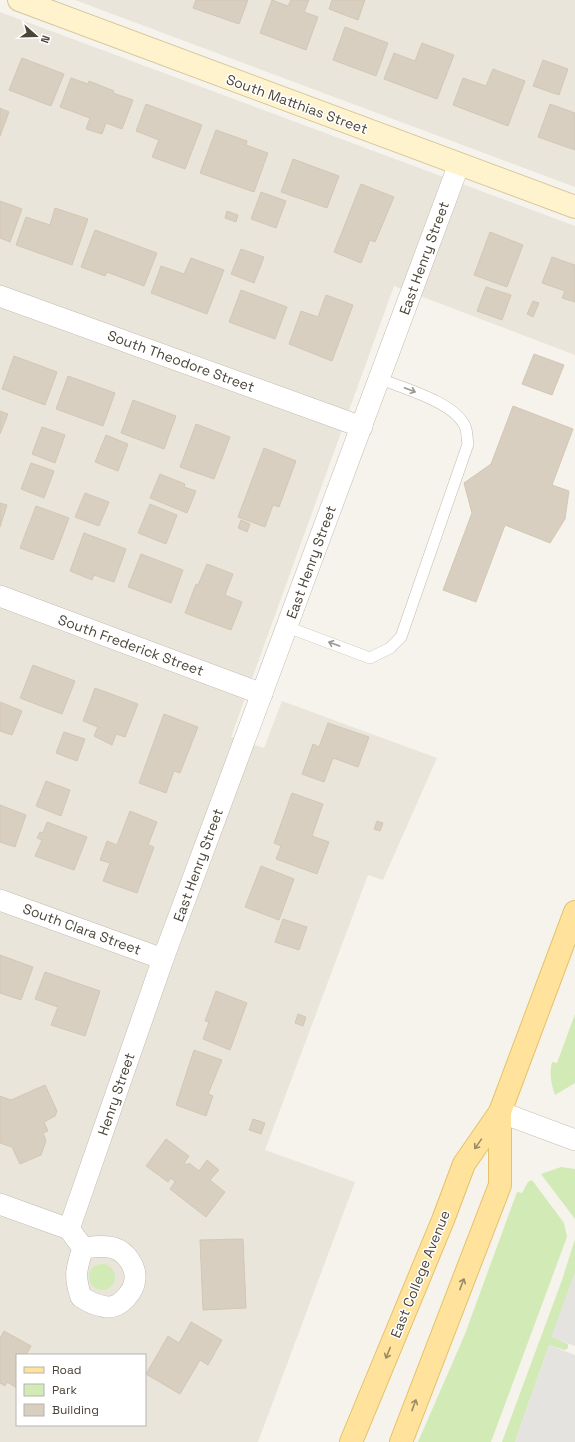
<svg xmlns="http://www.w3.org/2000/svg" width="575" height="1442" viewBox="0 0 575 1442" font-family="'Space Grotesk',sans-serif">
<rect width="100%" height="100%" fill="#f6f3ec"/>
<g fill="#eae5da" fill-rule="evenodd">
<path d="M75,0H575V187Z"/>
<path d="M0,12L575,226V355L394,286L231,737L264,748L282,701L437,758L383,880L368,875L265,1150L355,1182L258,1442H0ZM17,1355H145V1425H17Z"/>
</g>
<g fill="#d2eab5">
<path d="M575,1014V1083L555,1095C551,1083 549,1074 552,1062L557,1063Z"/>
<path d="M561,1167L575,1169V1219L541,1174Z"/>
<path d="M532,1180L564,1223L567,1237L491,1442H418L465,1334L517,1192L522,1193L528,1182Z"/>
<path d="M575,1239V1273L552,1337L568,1344V1348L565,1350L549,1345L515,1442H502L562,1280Z"/>
<circle cx="102" cy="1277" r="13"/>
</g>
<g fill="#e5e3e0">
<path d="M575,1273V1346L551,1337Z"/>
<path d="M549,1345L575,1355V1442H515Z"/>
</g>
<g fill="#d8cfc1" stroke="#d3c7b4">
<path d="M196,0H248L239,24L193,8Z"/>
<path d="M272,0L288,6L291,0H309L304,12L318,17L306,50L260,33Z"/>
<path d="M332,0H365L358,20L329,9Z"/>
<path d="M345,27L388,43L376,76L333,60Z"/>
<path d="M422,43L454,55L437,99L384,79L394,53L415,61Z"/>
<path d="M22,58L64,74L51,106L9,90Z"/>
<path d="M543,60L568,69L559,95L533,86Z"/>
<path d="M493,69L525,81L508,126L453,105L463,78L486,86Z"/>
<path d="M71,78L88,84L89,81L114,91L113,93L133,100L122,129L106,123L102,134L86,129L90,118L60,107Z"/>
<path d="M146,104L202,125L185,169L152,157L159,140L136,131Z"/>
<path d="M550,104L575,113V150L538,137Z"/>
<path d="M0,108L9,112L0,136Z"/>
<path d="M216,130L247,141L246,145L268,153L254,192L200,173Z"/>
<path d="M293,159L339,176L327,208L281,192Z"/>
<path d="M361,184L394,197L375,242L370,240L361,263L334,252Z"/>
<path d="M261,192L286,201L276,228L251,219Z"/>
<path d="M0,201L22,209L10,242L0,238Z"/>
<path d="M55,208L88,219L72,265L16,245L26,217L50,225Z"/>
<path d="M227,211L238,215L236,222L225,218Z"/>
<path d="M95,230L157,253L144,286L107,272L105,276L81,267Z"/>
<path d="M490,232L523,245L507,287L474,275Z"/>
<path d="M241,249L264,257L254,283L231,274Z"/>
<path d="M552,257L575,265V302L562,298L565,291L542,283Z"/>
<path d="M191,258L224,270L207,314L151,293L161,266L184,274Z"/>
<path d="M486,287L511,295L502,320L477,311Z"/>
<path d="M241,290L287,307L275,339L229,322Z"/>
<path d="M326,295L353,305L332,361L289,344L301,311L318,317Z"/>
<path d="M533,301L539,303L533,317L527,314Z"/>
<path d="M534,354L564,365L552,395L522,384Z"/>
<path d="M14,356L57,372L45,405L2,389Z"/>
<path d="M68,376L115,393L103,426L56,409Z"/>
<path d="M133,400L176,416L164,449L121,433Z"/>
<path d="M513,406L573,429L552,485L569,491L565,519L550,543L505,525L476,602L443,590L472,513L464,483L491,464Z"/>
<path d="M0,411L8,414L0,434Z"/>
<path d="M196,424L230,437L214,479L180,467Z"/>
<path d="M42,427L65,435L55,463L32,454Z"/>
<path d="M106,435L128,444L118,471L95,462Z"/>
<path d="M264,448L296,461L279,507L273,505L265,527L238,517Z"/>
<path d="M31,463L54,471L44,498L21,489Z"/>
<path d="M160,474L185,484L184,487L196,491L187,513L150,498Z"/>
<path d="M85,493L109,502L99,526L75,517Z"/>
<path d="M0,503L7,505L0,527Z"/>
<path d="M150,504L177,515L166,544L138,533Z"/>
<path d="M36,506L69,518L53,560L20,548Z"/>
<path d="M241,520L250,524L247,532L238,528Z"/>
<path d="M84,533L126,549L114,582L94,575L92,580L70,571Z"/>
<path d="M141,554L183,570L171,603L128,587Z"/>
<path d="M207,564L233,574L225,595L242,602L231,630L185,613L196,584L198,585Z"/>
<path d="M33,665L75,681L62,714L20,698Z"/>
<path d="M95,688L138,704L125,737L116,734L112,745L94,736L98,727L83,721Z"/>
<path d="M0,702L22,711L12,735L0,731Z"/>
<path d="M164,714L198,727L180,773L174,771L166,793L139,783Z"/>
<path d="M328,723L369,737L358,767L333,758L324,782L302,774L313,744L319,747Z"/>
<path d="M64,732L85,739L77,761L56,753Z"/>
<path d="M46,781L70,790L61,816L36,806Z"/>
<path d="M292,793L323,804L312,836L329,842L317,874L276,859L281,846L274,843Z"/>
<path d="M0,805L26,815L15,847L0,842Z"/>
<path d="M130,811L157,822L148,845L154,847L137,893L103,881L110,863L100,860L107,841L117,845Z"/>
<path d="M377,821L383,823L380,831L374,829Z"/>
<path d="M47,822L87,837L74,870L35,856L42,840L37,838L40,832L43,833Z"/>
<path d="M261,866L294,879L279,920L245,907Z"/>
<path d="M283,919L307,927L299,950L275,942Z"/>
<path d="M0,955L33,967L21,1000L0,993Z"/>
<path d="M45,972L100,991L85,1036L51,1025L58,1007L35,999Z"/>
<path d="M216,991L247,1003L230,1050L203,1039L209,1022L205,1021Z"/>
<path d="M298,1014L306,1017L303,1026L295,1023Z"/>
<path d="M194,1050L222,1060L208,1094L213,1096L206,1116L176,1105Z"/>
<path d="M45,1085L57,1111L55,1116L44,1122L48,1131L43,1133L46,1141L41,1155L20,1164L12,1147L0,1143V1096L11,1100Z"/>
<path d="M253,1119L265,1123L261,1134L249,1130Z"/>
<path d="M166,1139L189,1156L184,1163L187,1165L189,1163L199,1171L207,1160L219,1170L210,1180L225,1192L206,1217L170,1189L175,1182L171,1178L168,1182L146,1166Z"/>
<path d="M243,1239L246,1308L203,1310L200,1240Z"/>
<path d="M191,1322L222,1340L208,1365L200,1360L180,1394L146,1374L168,1336L179,1343Z"/>
<path d="M4,1331L31,1346L26,1355H17V1388L7,1382L5,1386L0,1383V1338Z"/>
</g>
<g fill="none" stroke-linecap="round" stroke-linejoin="round">
<defs>
<path id="lane" d="M287,627L370,658L390,648L401,637L468,444C467,439 467,433 466,429C458,403 403,388 380,379"/>
<g id="street">
<path d="M0,296L362,427"/>
<path d="M0,596L262,694"/>
<path d="M0,900L163,959"/>
<path d="M500,1112L575,1140"/>
<path d="M0,1204L69,1229L83,1248C76,1269 74,1276 81,1297C89,1302 97,1306 107,1307C120,1308 134,1292 135,1279C136,1266 126,1252 114,1248C103,1245 93,1247 83,1248"/>
<path d="M69,1229L163,959L459,164"/>
</g>
<path id="secondary" d="M19,0L575,207"/>
<g id="primary">
<path d="M351,1442L443,1220L464,1164L500,1112L575,912"/>
<path d="M401,1442L500,1185V1112"/>
</g>
</defs>
<use href="#lane" stroke="#c2bbae" stroke-width="12"/>
<use href="#street" stroke="#c2bbae" stroke-width="22"/>
<use href="#secondary" stroke="#d6c79b" stroke-width="24"/>
<use href="#primary" stroke="#e6c16a" stroke-width="24"/>
<use href="#lane" stroke="#fff" stroke-width="11"/>
<use href="#street" stroke="#fff" stroke-width="21"/>
<use href="#secondary" stroke="#fff3cd" stroke-width="22"/>
<use href="#primary" stroke="#ffe39c" stroke-width="22"/>
</g>
<defs><path id="oneway-shaft" d="M-6 0H5M1.5-3L5.5 0L1.5 3" fill="none" stroke-width="1.6" stroke-linecap="round" stroke-linejoin="round"/></defs>
<g stroke="#9c9892">
<use href="#oneway-shaft" transform="translate(410 390) rotate(21)"/>
<use href="#oneway-shaft" transform="translate(334 644) rotate(-160)"/>
</g>
<g stroke="#9c8c66">
<use href="#oneway-shaft" transform="translate(478 1144) rotate(125)"/>
<use href="#oneway-shaft" transform="translate(462 1284) rotate(-69)"/>
<use href="#oneway-shaft" transform="translate(388 1353) rotate(112)"/>
<use href="#oneway-shaft" transform="translate(414 1405) rotate(-70)"/>
</g>
<g text-anchor="middle" stroke-width="3" stroke-linejoin="round" paint-order="stroke">
<g font-size="14" fill="#4b4439" stroke="#fff">
<text transform="translate(297 104) rotate(20)" y="5">South Matthias Street</text>
<text transform="translate(424 258) rotate(-70)" y="5">East Henry Street</text>
<text transform="translate(181 361) rotate(20)" y="5">South Theodore Street</text>
<text transform="translate(311 562) rotate(-70)" y="5">East Henry Street</text>
<text transform="translate(131 645) rotate(20)" y="5">South Frederick Street</text>
<text transform="translate(198 865) rotate(-70)" y="5">East Henry Street</text>
<text transform="translate(82 929) rotate(20)" y="5">South Clara Street</text>
<text transform="translate(116 1094) rotate(-71)" y="5">Henry Street</text>
<text transform="translate(420 1274) rotate(-68)" y="5">East College Avenue</text>
</g>
</g>
<rect x="16" y="1354" width="130" height="72" fill="#ffffff" stroke="#b7b4b0"/>
<rect x="24" y="1367" width="20" height="6" fill="#ffe39c" stroke="#b7b4b0"/>
<text x="52" y="1374" font-size="12" fill="#4b4439">Road</text>
<rect x="24" y="1384" width="20" height="12" fill="#d2eab5" stroke="#b7b4b0"/>
<text x="52" y="1394" font-size="12" fill="#4b4439">Park</text>
<rect x="24" y="1404" width="20" height="12" fill="#d8cfc1" stroke="#b7b4b0"/>
<text x="52" y="1414" font-size="12" fill="#4b4439">Building</text>
<g transform="translate(36 36) rotate(110)" stroke="#ffffff" stroke-width="3" paint-order="stroke">
<path d="M0-3L7 15L0 10L-7 15Z" fill="#4b4439"/>
<text y="-6" font-size="11" font-weight="bold" text-anchor="middle" fill="#4b4439">N</text>
</g>
</svg>
